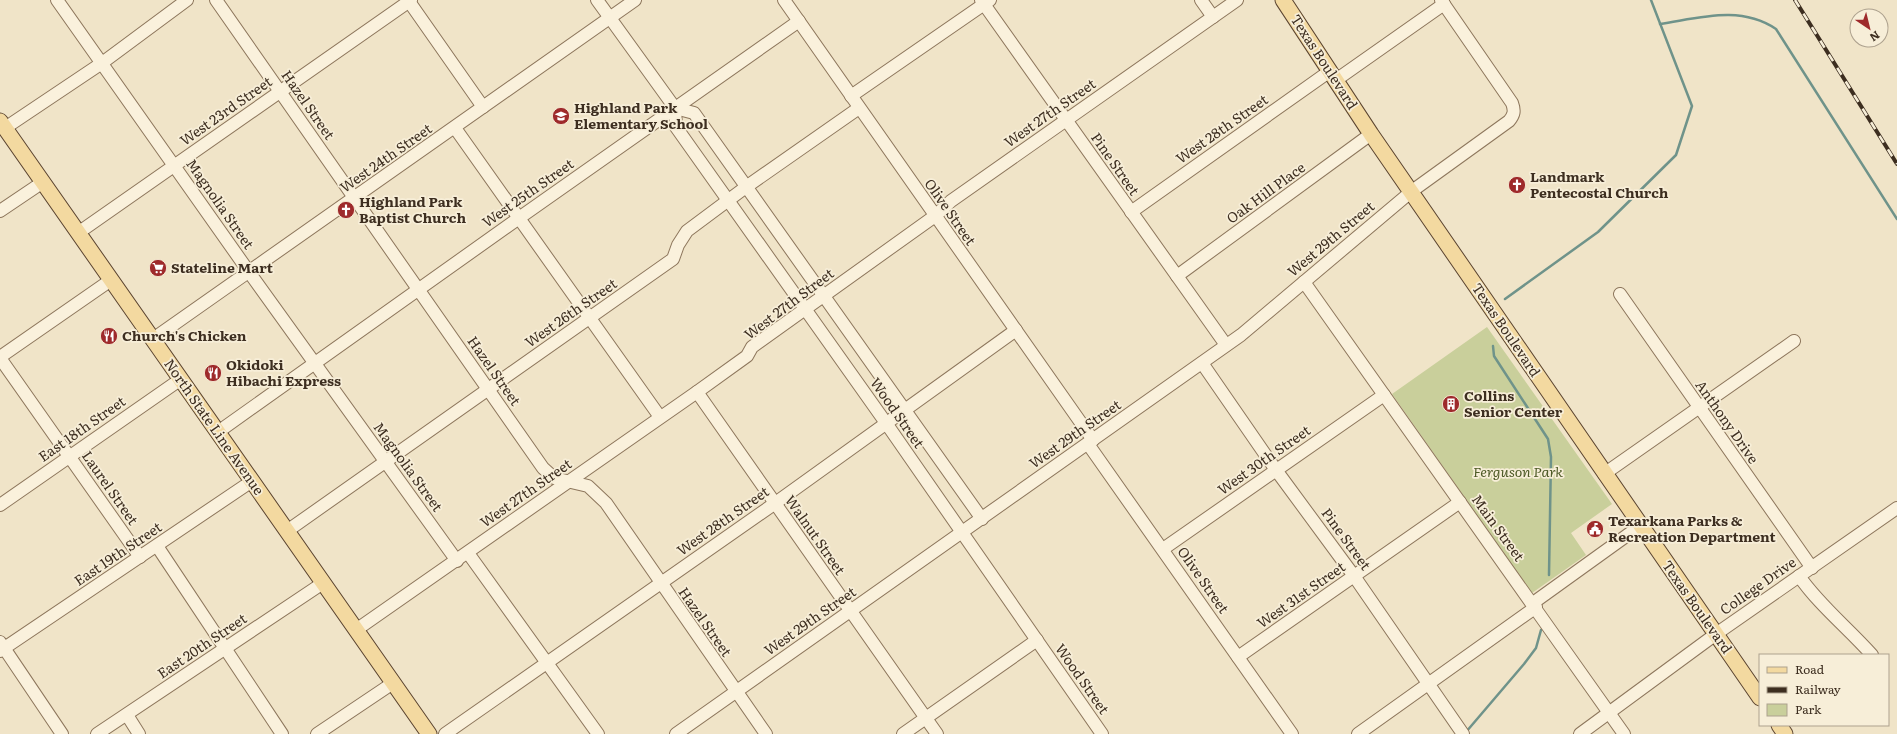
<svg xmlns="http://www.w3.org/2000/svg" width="1897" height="734" viewBox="0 0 1897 734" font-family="Literata,serif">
<rect width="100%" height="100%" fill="#f0e4c8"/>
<path fill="#c9cf9b" d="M1487,327L1612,504L1571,533L1586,555L1532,593L1392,394Z"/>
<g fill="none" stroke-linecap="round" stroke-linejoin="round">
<g stroke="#6f938a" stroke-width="2.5">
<path d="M1660,24C1700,18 1740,5 1776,29L1897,219"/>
<path d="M1505,299L1598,232L1676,155L1692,106L1651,0"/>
<path d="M1493,346L1494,356L1548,439L1551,457L1549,575"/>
<path d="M1466,732L1524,664L1536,648L1541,630"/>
</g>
<defs>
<g id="minor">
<path d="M57,0L249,272L457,561"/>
<path d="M216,0L543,468L554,478L588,486L606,503L766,734"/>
<path d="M408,0L483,107"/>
<path d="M597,0L675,108L676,127L886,423L1102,734"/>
<path d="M784,0L1093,440"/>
<path d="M981,0L1226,345"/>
<path d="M1201,0L1213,17"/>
<path d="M1336,80L1444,4"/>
<path d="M851,96L990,0"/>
<path d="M675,108L694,113L982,519"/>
<path d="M5,128L102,63L187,0"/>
<path d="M455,128L660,417"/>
<path d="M0,211L43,182"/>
<path d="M1131,212L1330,71"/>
<path d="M78,233L411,0"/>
<path d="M1177,276L1371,134"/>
<path d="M1304,282L1624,734"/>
<path d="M1620,294L1812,568"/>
<path d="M153,339L635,0"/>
<path d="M0,357L111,280"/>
<path d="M0,358L140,557"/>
<path d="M1202,363L1276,470L1354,576L1463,734"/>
<path d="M697,392L937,734"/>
<path d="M218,432L519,218L799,21"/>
<path d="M1088,444L1292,734"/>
<path d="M1604,474L1794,341"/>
<path d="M0,505L181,379"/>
<path d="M287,531L673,259L678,245L687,231L746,187L859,108"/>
<path d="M157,546L282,734"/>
<path d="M1163,549L1384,395"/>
<path d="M468,553L598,734"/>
<path d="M1799,576C1819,605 1848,628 1872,655"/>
<path d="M1533,603L1640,526"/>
<path d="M356,630L697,392L747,356L752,347L935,216L951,201L1237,0"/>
<path d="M0,642L62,734"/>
<path d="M0,651L252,481"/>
<path d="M1238,657L1460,502"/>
<path d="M127,715L139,734"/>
<path d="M97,734L323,583"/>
<path d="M317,734L393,683"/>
<path d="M445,734L774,504L1016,330"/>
<path d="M676,734L1241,335L1412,191L1509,121C1514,115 1515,111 1512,103L1441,0"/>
<path d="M903,734L1037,640"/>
<path d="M1358,734L1536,607"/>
<path d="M1580,734L1716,634L1897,508"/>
</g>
<g id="major">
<path d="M1283,0L1371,134L1500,321L1760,698"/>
<path d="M0,121L429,734"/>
<path d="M1779,725L1785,734"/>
</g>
</defs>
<use href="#minor" stroke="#8d765c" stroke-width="14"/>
<use href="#major" stroke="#5b4430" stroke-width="17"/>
<use href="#minor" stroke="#faf1dc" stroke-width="12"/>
<use href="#major" stroke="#f3d9a0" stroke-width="15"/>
<defs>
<path id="rail" d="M1795,0L1897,164"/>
</defs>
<use href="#rail" stroke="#3d2e20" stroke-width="4"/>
<use href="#rail" stroke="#f7eed8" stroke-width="2.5" stroke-dasharray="8" stroke-linecap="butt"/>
</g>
<defs>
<symbol id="school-disc" viewBox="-11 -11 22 22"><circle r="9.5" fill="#9e2a2b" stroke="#f7eed8"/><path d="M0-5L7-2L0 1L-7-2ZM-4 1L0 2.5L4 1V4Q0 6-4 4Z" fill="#fff"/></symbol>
<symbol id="church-disc" viewBox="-11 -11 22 22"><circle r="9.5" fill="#9e2a2b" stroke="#f7eed8"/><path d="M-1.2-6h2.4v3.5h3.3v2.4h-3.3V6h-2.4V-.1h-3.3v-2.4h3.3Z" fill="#fff"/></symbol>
<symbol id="supermarket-disc" viewBox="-11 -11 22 22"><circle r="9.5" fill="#9e2a2b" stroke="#f7eed8"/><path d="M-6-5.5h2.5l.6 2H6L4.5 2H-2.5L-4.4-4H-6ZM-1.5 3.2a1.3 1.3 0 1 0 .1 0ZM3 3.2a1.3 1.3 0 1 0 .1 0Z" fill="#fff"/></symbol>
<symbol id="restaurant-disc" viewBox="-11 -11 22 22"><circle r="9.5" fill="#9e2a2b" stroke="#f7eed8"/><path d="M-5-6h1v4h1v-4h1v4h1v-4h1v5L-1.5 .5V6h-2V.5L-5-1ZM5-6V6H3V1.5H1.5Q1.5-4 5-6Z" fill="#fff"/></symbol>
<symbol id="building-disc" viewBox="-11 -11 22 22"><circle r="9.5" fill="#9e2a2b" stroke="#f7eed8"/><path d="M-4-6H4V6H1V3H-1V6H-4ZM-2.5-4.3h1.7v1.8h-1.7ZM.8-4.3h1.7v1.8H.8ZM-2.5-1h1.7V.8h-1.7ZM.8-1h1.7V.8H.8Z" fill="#fff"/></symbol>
<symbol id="civic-disc" viewBox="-11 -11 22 22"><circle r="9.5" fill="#9e2a2b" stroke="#f7eed8"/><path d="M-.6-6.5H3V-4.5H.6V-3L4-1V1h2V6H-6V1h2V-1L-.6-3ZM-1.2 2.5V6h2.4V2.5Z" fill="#fff"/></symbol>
</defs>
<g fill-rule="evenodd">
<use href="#school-disc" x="551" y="106" width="20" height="20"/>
<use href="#church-disc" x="1507" y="175" width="20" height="20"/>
<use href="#church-disc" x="336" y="200" width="20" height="20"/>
<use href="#supermarket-disc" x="148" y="258" width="20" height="20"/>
<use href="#restaurant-disc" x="99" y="326" width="20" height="20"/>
<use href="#restaurant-disc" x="203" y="363" width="20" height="20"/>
<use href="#building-disc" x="1441" y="394" width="20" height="20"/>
<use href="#civic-disc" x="1585" y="519" width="20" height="20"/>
</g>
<g text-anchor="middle" stroke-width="3.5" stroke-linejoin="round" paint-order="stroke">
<g font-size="14" fill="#3d2e20" stroke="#f7eed8">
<text transform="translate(1324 62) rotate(57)" y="5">Texas Boulevard</text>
<text transform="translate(308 105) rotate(55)" y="5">Hazel Street</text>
<text transform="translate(226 111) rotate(-35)" y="5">West 23rd Street</text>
<text transform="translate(1050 113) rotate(-35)" y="5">West 27th Street</text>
<text transform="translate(1222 129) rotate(-35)" y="5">West 28th Street</text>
<text transform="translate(386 158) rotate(-35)" y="5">West 24th Street</text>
<text transform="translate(1115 164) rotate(55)" y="5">Pine Street</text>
<text transform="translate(528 193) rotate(-35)" y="5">West 25th Street</text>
<text transform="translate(1266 193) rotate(-36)" y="5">Oak Hill Place</text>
<text transform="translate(220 204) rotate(55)" y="5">Magnolia Street</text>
<text transform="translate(950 212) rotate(55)" y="5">Olive Street</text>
<text transform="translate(1331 239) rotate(-40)" y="5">West 29th Street</text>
<text transform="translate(789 304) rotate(-37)" y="5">West 27th Street</text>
<text transform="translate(571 313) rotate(-35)" y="5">West 26th Street</text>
<text transform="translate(1506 330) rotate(56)" y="5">Texas Boulevard</text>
<text transform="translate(494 371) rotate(55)" y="5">Hazel Street</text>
<text transform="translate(897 413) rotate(55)" y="5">Wood Street</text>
<text transform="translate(1727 422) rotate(55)" y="5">Anthony Drive</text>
<text transform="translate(214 427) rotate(55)" y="5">North State Line Avenue</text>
<text transform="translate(82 429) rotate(-35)" y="5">East 18th Street</text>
<text transform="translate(1075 434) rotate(-35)" y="5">West 29th Street</text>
<text transform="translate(1264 460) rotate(-35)" y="5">West 30th Street</text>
<text transform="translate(408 467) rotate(54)" y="5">Magnolia Street</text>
<text transform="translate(110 488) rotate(55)" y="5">Laurel Street</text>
<text transform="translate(526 493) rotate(-35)" y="5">West 27th Street</text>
<text transform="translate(723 521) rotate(-35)" y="5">West 28th Street</text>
<text transform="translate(1498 528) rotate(54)" y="5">Main Street</text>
<text transform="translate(815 535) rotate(55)" y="5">Walnut Street</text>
<text transform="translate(1346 539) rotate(54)" y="5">Pine Street</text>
<text transform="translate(118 554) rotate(-34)" y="5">East 19th Street</text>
<text transform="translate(1203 580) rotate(55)" y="5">Olive Street</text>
<text transform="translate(1758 586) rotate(-35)" y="5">College Drive</text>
<text transform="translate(1301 595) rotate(-35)" y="5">West 31st Street</text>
<text transform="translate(1697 607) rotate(55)" y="5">Texas Boulevard</text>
<text transform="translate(810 621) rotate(-35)" y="5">West 29th Street</text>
<text transform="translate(705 622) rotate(55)" y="5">Hazel Street</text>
<text transform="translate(202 646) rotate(-34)" y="5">East 20th Street</text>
<text transform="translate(1082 679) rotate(55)" y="5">Wood Street</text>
</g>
<g font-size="14" font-weight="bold" fill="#3d2e20" stroke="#f7eed8" text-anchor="start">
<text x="574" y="113">Highland Park<tspan x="574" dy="16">Elementary School</tspan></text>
<text x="1530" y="182">Landmark<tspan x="1530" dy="16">Pentecostal Church</tspan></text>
<text x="359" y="207">Highland Park<tspan x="359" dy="16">Baptist Church</tspan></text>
<text x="171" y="273">Stateline Mart</text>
<text x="122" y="341">Church's Chicken</text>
<text x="226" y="370">Okidoki<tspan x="226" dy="16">Hibachi Express</tspan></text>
<text x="1464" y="401">Collins<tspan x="1464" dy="16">Senior Center</tspan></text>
<text x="1608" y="526">Texarkana Parks &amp;<tspan x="1608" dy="16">Recreation Department</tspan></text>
</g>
<g font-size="14" font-style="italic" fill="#4d5a26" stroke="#f7eed8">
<text x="1518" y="477">Ferguson Park</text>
</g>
</g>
<rect x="1759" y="654" width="130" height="72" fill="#f7eed8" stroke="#ada18e"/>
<rect x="1767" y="667" width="20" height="6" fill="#f3d9a0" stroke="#ada18e"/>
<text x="1795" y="674" font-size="12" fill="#3d2e20">Road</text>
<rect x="1767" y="687" width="20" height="6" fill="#3d2e20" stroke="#ada18e"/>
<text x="1795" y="694" font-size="12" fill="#3d2e20">Railway</text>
<rect x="1767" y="704" width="20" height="12" fill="#c9cf9b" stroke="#ada18e"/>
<text x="1795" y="714" font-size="12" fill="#3d2e20">Park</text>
<g transform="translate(1869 28) rotate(145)"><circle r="19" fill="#f7eed8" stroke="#ada18e"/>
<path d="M0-3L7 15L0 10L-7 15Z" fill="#9e2a2b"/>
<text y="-6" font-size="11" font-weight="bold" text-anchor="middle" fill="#3d2e20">N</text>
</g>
</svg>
